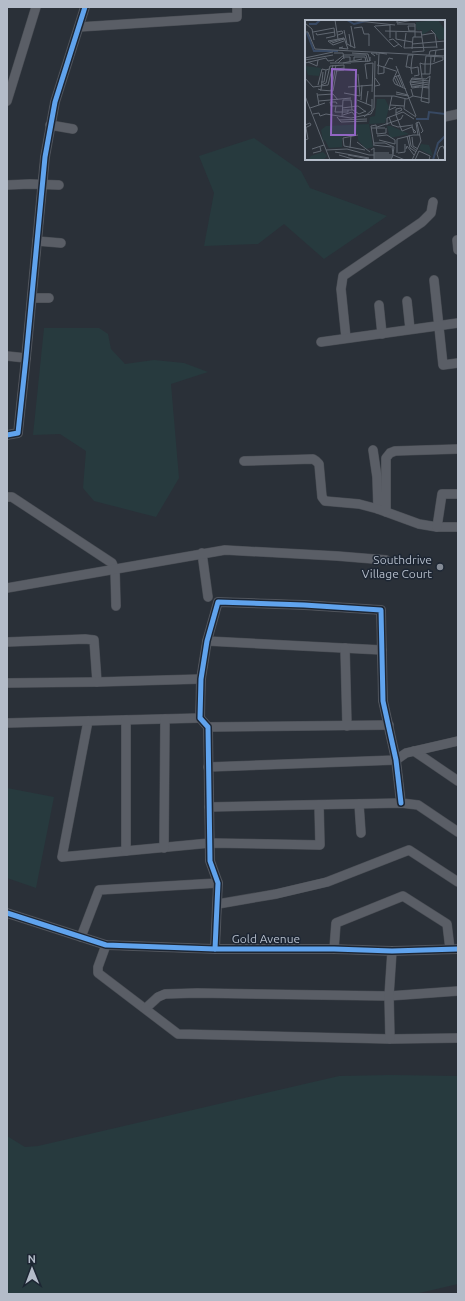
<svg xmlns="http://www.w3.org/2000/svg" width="465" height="1301" viewBox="0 0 465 1301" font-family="Ubuntu,sans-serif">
<rect width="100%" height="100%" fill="#2a3038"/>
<g fill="#273a3e">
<path d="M254,138L301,171L310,188L387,216L324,259L284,224L258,244L204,246L214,193L199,156Z"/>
<path d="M44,328H99L108,334L111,349L125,364L154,360L184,363L208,372L171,384L179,478L156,517L94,501L83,488L86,451L60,434L33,435Z"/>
<path d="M7,788L54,797L36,888L7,878Z"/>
<path d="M391,1075L458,1076V1284L415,1294H7V1136L25,1147L38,1146L339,1076Z"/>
</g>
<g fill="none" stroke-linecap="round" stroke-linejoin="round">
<defs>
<g id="minor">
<path d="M79,27L237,17V7"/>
<path d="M7,101L36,7"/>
<path d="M444,117L458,114"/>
<path d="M50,125L73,129"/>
<path d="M7,185L30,184L59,185"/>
<path d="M457,240L458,250"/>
<path d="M37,241L61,243"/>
<path d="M434,280L443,365L458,363"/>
<path d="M32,298H49"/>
<path d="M407,301L410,329"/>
<path d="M379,305L382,334"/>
<path d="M346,338L341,289L343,276L422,222L431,213L433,202"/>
<path d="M321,342L458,323"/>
<path d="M7,356L26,358"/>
<path d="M7,435L18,433L26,358L45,157L55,102L85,7"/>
<path d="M373,450L377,477L378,509"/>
<path d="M244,461L313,459L316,461L319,464L322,497L325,501L359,504L378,509L419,524L437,527H458"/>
<path d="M7,497H12L112,563L115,570L116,606"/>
<path d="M386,512V458L390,453L395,451L458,449"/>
<path d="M437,527L442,494H458"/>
<path d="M202,553L208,597"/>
<path d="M7,588L225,550L337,556L386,560"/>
<path d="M207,641L382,650"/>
<path d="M7,642L85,639L94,640L97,682"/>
<path d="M345,648L347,726"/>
<path d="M7,683L97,682L201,679"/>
<path d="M88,721L62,857L210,843L320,845L319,805"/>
<path d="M7,723L200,718"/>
<path d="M208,727L389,725"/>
<path d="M414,751L458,781"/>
<path d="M208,767L396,760L406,753L458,741"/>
<path d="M359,804L361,833"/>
<path d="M209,807L401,803L418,805L458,832"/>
<path d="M164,848L165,719"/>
<path d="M126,851V720"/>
<path d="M218,904L276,894L327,882L409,850L458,882"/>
<path d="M7,913L106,945L215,949H334L392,951L458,949"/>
<path d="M81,937L99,890L218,883"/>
<path d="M106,945L98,967V973L178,1034L390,1039L458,1038"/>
<path d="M215,949L218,883L210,861L208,727L200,718L201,679L207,641L218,602L304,605L381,610L383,701L396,760L401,803"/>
<path d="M334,949L336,923L403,896L447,924L450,949"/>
<path d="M146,1008L158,997L165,994L197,993L389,996L458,991"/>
<path d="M390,1039L389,996L392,951"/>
</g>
</defs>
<use href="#minor" stroke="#484c53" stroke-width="10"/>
<use href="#minor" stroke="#5a5e66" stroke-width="9"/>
<defs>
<g id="cycleway">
<path d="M7,435L18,433L26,358L45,157L55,102L85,7"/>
<path d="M7,913L106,945L215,949H334L392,951L458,949"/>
<path d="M215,949L218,883L210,861L208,727L200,718L201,679L207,641L218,602L304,605L381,610L383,701L396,760L401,803"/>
</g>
</defs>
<use href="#cycleway" stroke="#1d2633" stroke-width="8"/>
<use href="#cycleway" stroke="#60a3ed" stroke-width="5"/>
</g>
<circle fill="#848b96" stroke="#1d2633" stroke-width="1.5" cx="440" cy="567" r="4"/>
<g text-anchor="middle" stroke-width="3" stroke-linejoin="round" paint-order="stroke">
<g font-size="12" fill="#b4bcc9" stroke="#1d2633" text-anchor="end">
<text x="432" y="564">Southdrive<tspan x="432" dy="14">Village Court</tspan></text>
</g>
<g font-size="12" fill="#b4bcc9" stroke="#1d2633">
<text x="266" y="943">Gold Avenue</text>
</g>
</g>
<g transform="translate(305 20)">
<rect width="140" height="140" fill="#2a3038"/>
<path d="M133,0L140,10V19L134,20L127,9L117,15V10H112L111,7V2ZM0,46L16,48L14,56L3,55ZM72,79H80L84,87L80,103L64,104L68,127L61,129L53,120V114L37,117V127L24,128L20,120L18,121L16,110L21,106L64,104L65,97L70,96ZM82,106H86L104,114L85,118ZM116,124L124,125L128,136L114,129ZM18,132L22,136L18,140H3L6,136Z" fill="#273a3e"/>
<path fill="none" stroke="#384963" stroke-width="2" d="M42,0L49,4L65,0M4,4H11L15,0M2,13L9,31H33M111,99H123L124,92L140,94M128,140L133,123L140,116"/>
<path fill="none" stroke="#616872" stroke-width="1" d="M30,0L33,19M44,0L90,5M92,0V3L108,0M92,1L104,0M0,3L7,9L9,20M92,4H110V17M69,6L89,27L94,24M70,6L85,5V18M49,8L57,7L59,14H64V26M39,10L42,24L50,28L46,6M126,10L130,14L132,28M80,11L116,12M110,11H104L103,6H110M0,12H3L10,29L140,36M8,12L29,8L30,16L21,18M32,12L37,11L38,13L33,15M91,12V19L107,22M11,13L12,15L30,12M101,13L99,28L132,27M44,14L46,27M117,15L129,13M39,18L23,21L28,25L39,21M84,20L88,19L97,27M25,22L39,18L43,29L34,28L38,27M27,23L39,19M107,24L140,21M107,29L108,17H117M107,32L119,31L116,11M29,33H38L39,39M47,33L63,34L65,41M124,35L125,31L140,29M70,36L66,33H72V35M0,38L28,32M0,40L28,35M49,40V37H60L61,42M3,42L12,46L13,40M30,42L39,35H61L63,42M46,42L65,41V37M129,42L131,30M0,43L21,38L23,41L29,40M25,43H46M33,43L39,37H45V41M38,43L57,39M115,43L118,44H127L138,40V37L121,36L120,44V54M115,43L117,58M72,45L91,51M80,46L84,38L88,39M91,46L111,96M93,49L88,60L90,64L101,69M73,54L74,33L82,34M73,54L79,53V46M107,54L106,49V48L107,39L108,35H103L101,47H103L106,48H108L113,47L114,55L109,56M116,54H125L126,36M93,55L98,67M91,56L96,67M0,58L8,67M70,58L75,65L70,66M62,59L60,44L68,43M106,59L124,61M105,61L124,63M16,62H19L21,50L24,49M105,62L107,58L121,59L125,56L124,65M105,64L124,67M13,65L17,49L21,50M16,65L21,63L25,46L39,45V50L31,51M93,65L89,57L95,55M106,66L124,68M8,67L23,65L28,45M43,67L68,65M114,67L107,68L105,62L118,64L124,65V83L116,81L117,72L118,64V59M13,69L16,70L18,52M15,70L28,71L32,49L39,48M26,71L31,45M67,72L68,43M91,72L103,75M12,73L14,85M39,73L55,76L53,54M91,74L104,76M13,75L28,74L33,80M0,76L25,140M69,76H89L102,79L108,76L106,69M87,76L84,90L91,87M108,76L124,79M100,79L99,89L111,97M52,80L67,86M56,80L57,65M14,81L46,78M32,84L31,82H25L26,86H37M61,84L63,71M85,85L99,86M31,86L30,92H43V90M5,88L20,83M37,88L53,86L61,92M37,90H48L54,94L61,91M91,93L97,90L96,88L91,89V95L97,111L107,107M8,94L14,93L15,96L21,94L46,98L66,94L69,88L70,41M38,95L47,92L51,97M32,97L36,102L62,101M37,97L38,80H46L47,90M59,97L67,90V79M84,97L87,105L93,107L108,105M34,100L62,99M0,105L5,103L6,105L0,108M82,105V98L98,92L109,99M107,106L109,113L111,112L108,109M72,107L96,99L98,95M66,108H80M104,115L106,126L112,131M113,115L111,103L114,102L118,111L116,113M72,116L82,115L90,120V124L74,120M102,116L105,128L111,132M107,117L108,126L113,129M38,118L39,126L60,130M38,118L53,115M0,120L3,119L1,108M52,122L65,132M69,123H80L89,127L88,134M68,125L86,127M69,125L66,106L71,105L72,114L81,113V108M45,128L46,115M7,129L19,125M101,129L102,126L109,135M21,130L42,129L64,135H88M66,130L69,128V139M30,132L64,138M8,133L16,131L15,127M69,133H84M92,133V119L108,115H115M93,133L100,132V124M34,135L51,140M43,135L64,139M88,135L100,140M69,137H87M69,139H86M86,140L88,135L87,126M107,140L116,121L112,103M110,140L114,131L125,136L124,140M134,140L132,134L135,127L138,126L140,131"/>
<path fill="#9266c3" fill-opacity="0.15" stroke="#9266c3" stroke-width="2" d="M27,49L51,50L50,115H26Z"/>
<rect width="140" height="140" fill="none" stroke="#b4bcc9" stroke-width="2"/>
</g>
<rect width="465" height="1301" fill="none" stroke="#b4bcc9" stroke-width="16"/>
<g transform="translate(32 1269) rotate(359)" stroke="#1d2633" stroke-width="3" paint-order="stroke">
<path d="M0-3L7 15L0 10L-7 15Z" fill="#b4bcc9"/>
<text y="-6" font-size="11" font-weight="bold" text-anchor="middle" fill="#b4bcc9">N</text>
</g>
</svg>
